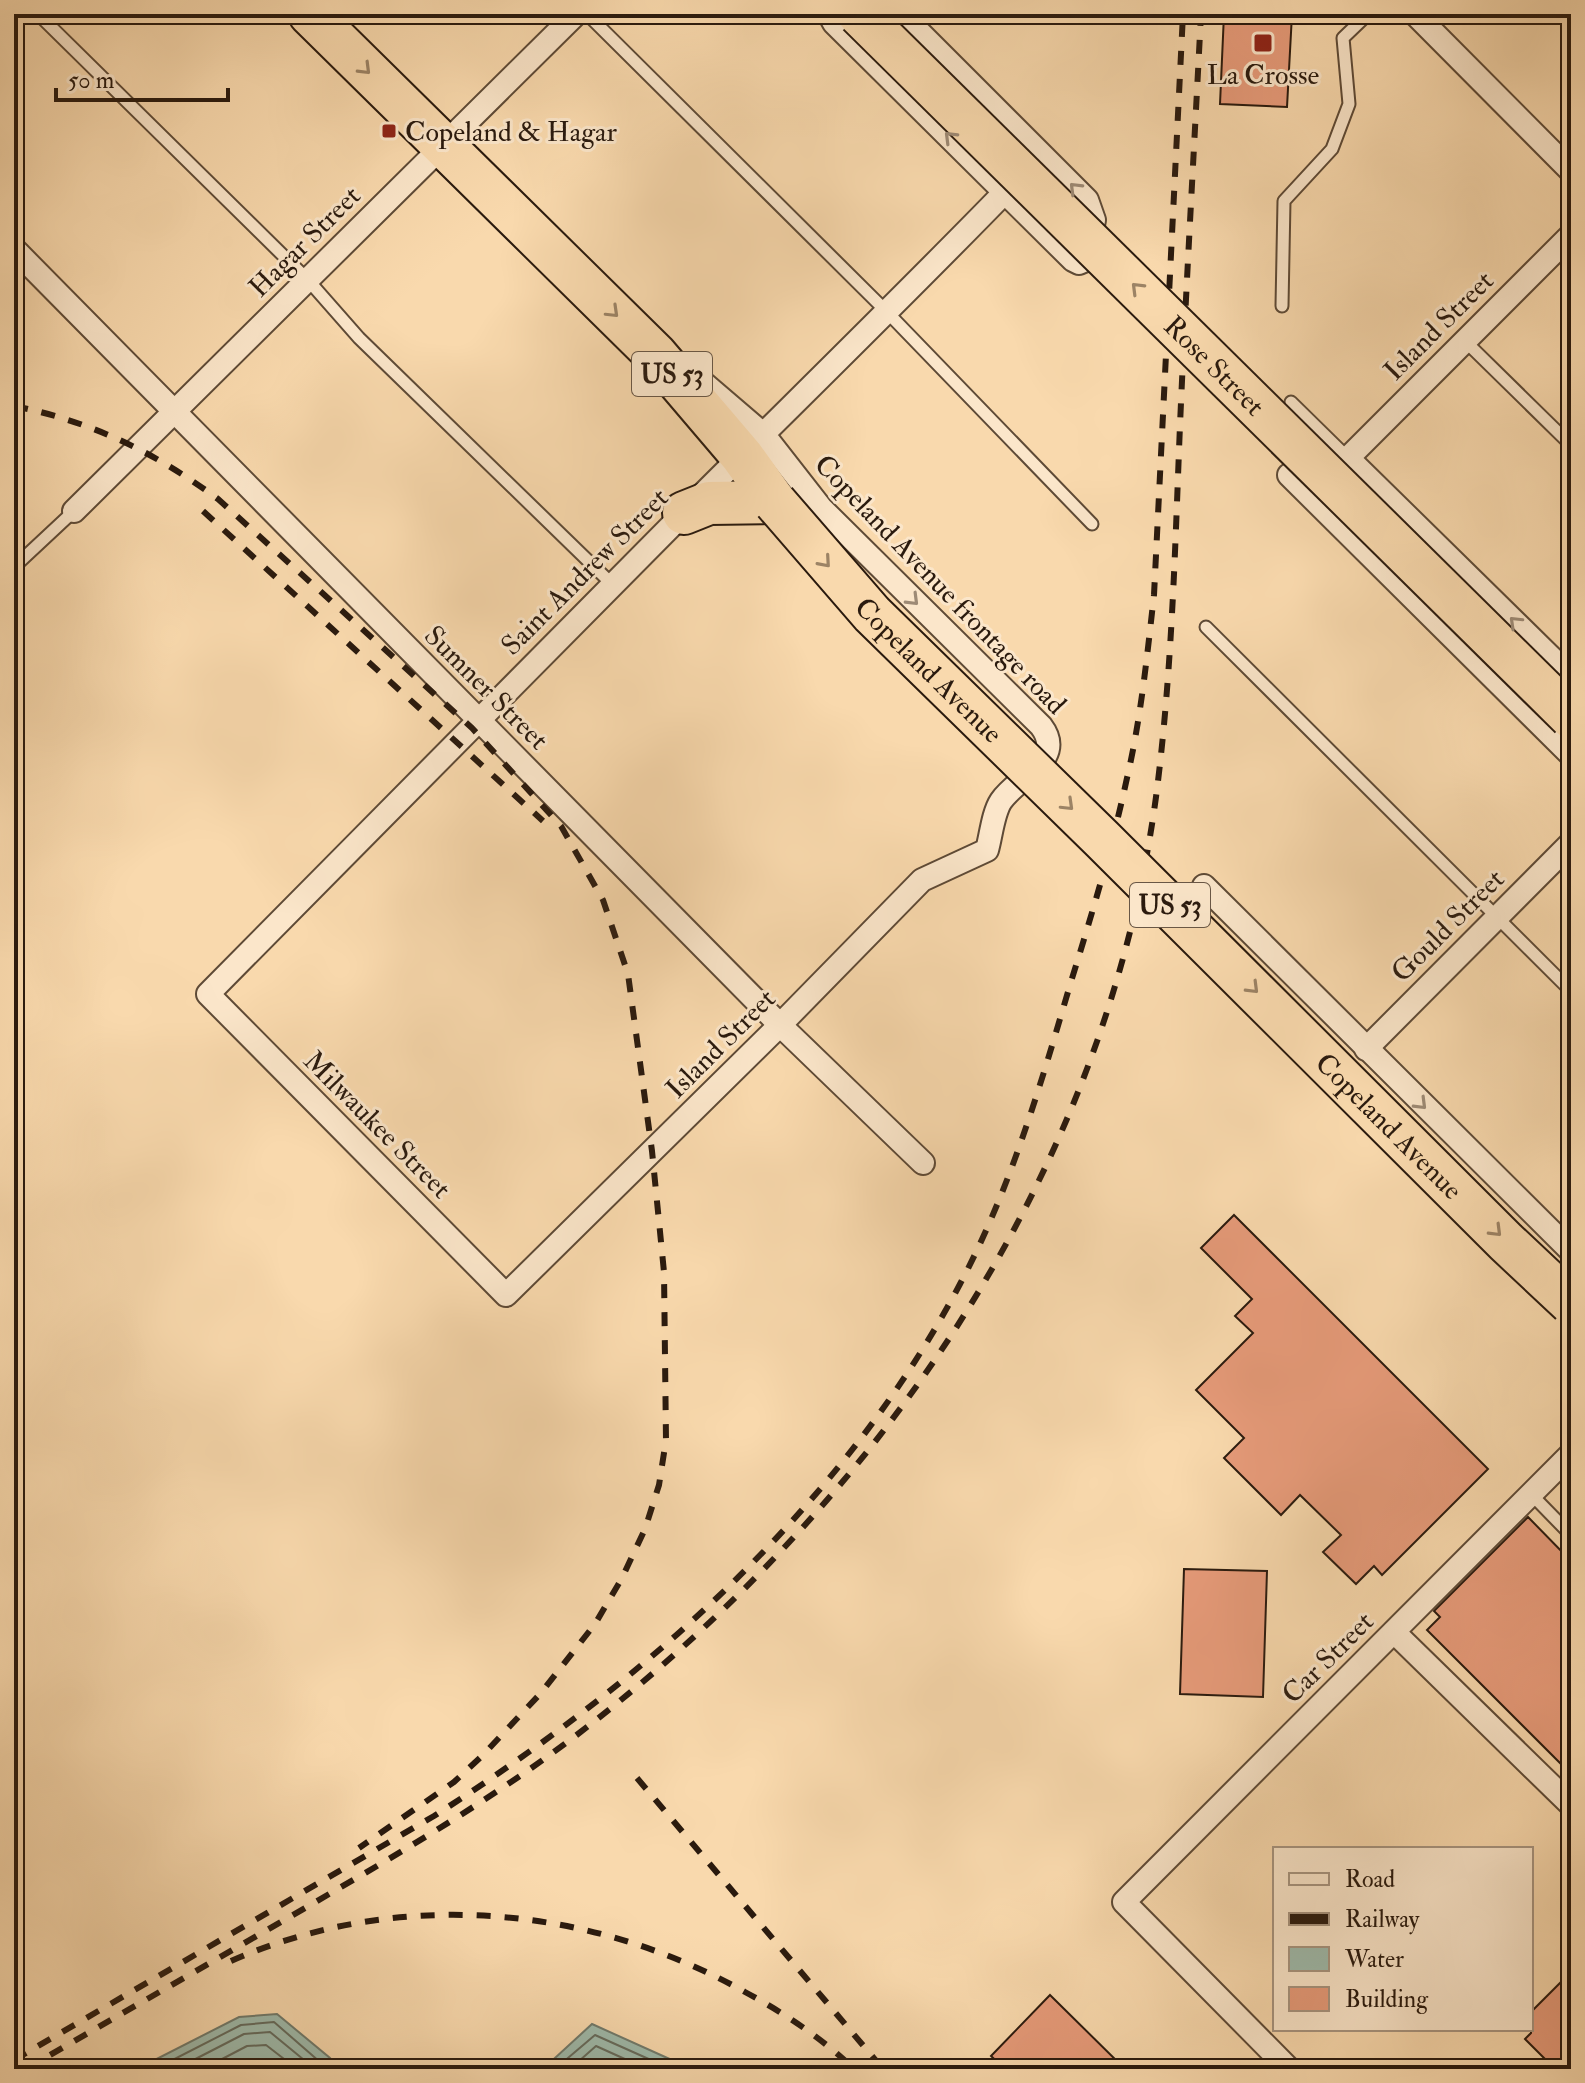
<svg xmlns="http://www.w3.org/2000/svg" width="1585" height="2083" viewBox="0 0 1585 2083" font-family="'IM FELL Double Pica',serif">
<rect width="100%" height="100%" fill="#f9d9ad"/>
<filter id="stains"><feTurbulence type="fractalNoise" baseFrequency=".0025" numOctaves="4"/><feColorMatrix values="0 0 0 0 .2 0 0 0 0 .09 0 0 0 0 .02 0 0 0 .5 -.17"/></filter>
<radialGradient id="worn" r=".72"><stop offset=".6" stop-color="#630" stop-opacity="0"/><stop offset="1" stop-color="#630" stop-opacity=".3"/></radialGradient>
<g fill="#9ebaab" stroke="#707a6c" stroke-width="2">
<path d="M277,2014L330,2058L338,2069H137L239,2017Z"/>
<path d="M592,2024L674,2061L686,2069H543Z"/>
</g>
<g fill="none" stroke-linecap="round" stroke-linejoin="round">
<g stroke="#646a5c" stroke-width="2">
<path d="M155,2069L241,2025L274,2022L328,2069"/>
<path d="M176,2069L244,2034L270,2032L315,2069"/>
<path d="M203,2069L247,2046L266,2045L297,2069"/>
<path d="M555,2069L595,2035L671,2069"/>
<path d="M570,2069L596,2046L647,2069"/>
</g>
</g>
<g fill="#e79b7a" stroke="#2a1a0e" stroke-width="2">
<path d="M1224,14H1292L1287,107L1220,104Z"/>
<path d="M1234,1215L1488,1469L1382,1575L1374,1566L1356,1584L1323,1552L1341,1535L1300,1495L1281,1515L1224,1458L1244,1438L1196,1390L1253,1333L1235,1316L1252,1299L1201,1248Z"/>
<path d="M1528,1517L1571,1561V1774L1427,1630L1440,1617L1434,1611Z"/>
<path d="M1184,1569L1267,1571L1263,1697L1180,1694Z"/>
<path d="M1560,1983L1571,1994V2069H1555L1525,2039L1531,2033V2012Z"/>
<path d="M1050,1995L1125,2069H1005L991,2056Z"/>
</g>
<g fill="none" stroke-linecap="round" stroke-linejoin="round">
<defs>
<g id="lane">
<path d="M38,14L308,280L359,338L613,585"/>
<path d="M587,14L887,312L1092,524"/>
<path d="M1282,306L1284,201L1332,149L1349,104L1343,38L1368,14"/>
<path d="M1465,341L1571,445"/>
<path d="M1291,402L1348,458"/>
<path d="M14,567L74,511"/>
<path d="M1206,627L1571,991"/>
<path d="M1531,1494L1571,1535"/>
</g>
<g id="street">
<path d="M829,14L834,23L1073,260L1079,263L1086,260L1094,220L1087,200L901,14"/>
<path d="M1415,14L1571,171"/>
<path d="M1571,235L1348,458L1571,677"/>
<path d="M14,249L780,1025L923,1163"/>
<path d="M693,374L764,435L821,508L1041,726C1067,760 1017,777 1001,801C993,813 991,836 987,850L922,880L780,1025L506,1295L208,994C367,834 525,672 684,513C791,406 900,300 1005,192"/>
<path d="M1289,475L1571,755"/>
<path d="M74,511L576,14"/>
<path d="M1204,886L1571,1251"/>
<path d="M1366,1049L1571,843"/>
<path d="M1394,1632L1571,1805"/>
<path d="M1289,2069L1124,1902L1571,1454"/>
</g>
<g id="highway">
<path d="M310,14L656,355L742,456L775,502"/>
<path d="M684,513L709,503L775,502"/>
</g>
</defs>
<use href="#lane" stroke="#5e4a36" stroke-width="15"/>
<use href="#street" stroke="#5e4a36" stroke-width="26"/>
<use href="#highway" stroke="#2a1a0e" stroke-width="46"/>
<use href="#lane" stroke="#fbe6ca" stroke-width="11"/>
<use href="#street" stroke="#fbe6ca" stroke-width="22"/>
<use href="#highway" stroke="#f9d9ad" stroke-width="42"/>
<g stroke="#2a1a0e" stroke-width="6" stroke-dasharray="14 14" stroke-linecap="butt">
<path d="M14,406C93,422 154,452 218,499L472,728L561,826L603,900L628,974L652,1151L664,1272L666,1440L659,1485L645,1529L622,1578L595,1624L540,1694L482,1756L454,1782L359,1848"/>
<path d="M203,511L543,821"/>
<path d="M637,1778L883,2069"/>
<path d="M231,1961C397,1888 588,1904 745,1992C784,2013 822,2038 854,2069"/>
<path d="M14,2060L434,1816C644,1682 842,1508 960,1284C1010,1190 1040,1087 1070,985C1091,917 1112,848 1127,778C1141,718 1147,656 1154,595L1183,14"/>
<path d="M26,2069C119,2015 212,1962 305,1908C405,1850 505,1792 596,1720C886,1492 1106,1168 1156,797C1172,674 1175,549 1180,425C1186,288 1194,151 1201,14"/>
</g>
<defs>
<g id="highway-bridge">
<path id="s1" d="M859,14L1571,717"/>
<path id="s2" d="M775,502L872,614L1102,839L1506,1242L1571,1303"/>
</g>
</defs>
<use href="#highway-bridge" stroke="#2a1a0e" stroke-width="46" stroke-linecap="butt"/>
<use href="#highway-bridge" stroke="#f9d9ad" stroke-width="42"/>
</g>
<defs><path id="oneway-chevron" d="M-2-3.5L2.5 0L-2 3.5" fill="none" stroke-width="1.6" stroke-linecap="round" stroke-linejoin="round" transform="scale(2)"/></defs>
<g stroke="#9c8365">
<use href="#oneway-chevron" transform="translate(365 69) rotate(45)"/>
<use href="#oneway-chevron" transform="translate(1137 288) rotate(-135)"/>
<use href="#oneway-chevron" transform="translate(613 312) rotate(44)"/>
<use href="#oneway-chevron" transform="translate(825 562) rotate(49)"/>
<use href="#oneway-chevron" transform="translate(1068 805) rotate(44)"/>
<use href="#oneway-chevron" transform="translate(1253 988) rotate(45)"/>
<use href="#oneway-chevron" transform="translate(1496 1231) rotate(45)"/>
</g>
<g stroke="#9d8a75">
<use href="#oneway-chevron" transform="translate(950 137) rotate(-135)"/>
<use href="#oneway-chevron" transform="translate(1075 188) rotate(-135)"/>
<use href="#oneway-chevron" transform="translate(913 600) rotate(45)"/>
<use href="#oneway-chevron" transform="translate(1515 622) rotate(-136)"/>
<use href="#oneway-chevron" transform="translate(1421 1104) rotate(45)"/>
</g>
<g fill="#8f2418" stroke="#fbe6ca" stroke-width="3">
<rect x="1253" y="33" width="20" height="20" rx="4"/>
<rect x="381" y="123" width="16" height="16" rx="4"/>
</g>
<g text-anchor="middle" stroke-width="6" stroke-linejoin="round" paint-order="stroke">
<g fill="#fbe6ca" stroke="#695746" stroke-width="2">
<rect x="632" y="352" width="80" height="44" rx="6"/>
<rect x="1130" y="883" width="80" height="44" rx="6"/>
</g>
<g font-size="26" font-weight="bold" fill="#2a1a0e">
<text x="672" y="383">US 53</text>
<text x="1170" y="914">US 53</text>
</g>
<g font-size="28" fill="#2a1a0e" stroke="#fbe6ca">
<text x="1263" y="84">La Crosse</text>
<text x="405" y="141" text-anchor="start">Copeland &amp; Hagar</text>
</g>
<g font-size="28" fill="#2a1a0e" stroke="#fbe6ca">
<text transform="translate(304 241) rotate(-45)" y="10">Hagar Street</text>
<text transform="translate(1438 325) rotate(-45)" y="10">Island Street</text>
<text dy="10" stroke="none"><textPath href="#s1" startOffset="500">Rose Street</textPath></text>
<text transform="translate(584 571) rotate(-45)" y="10">Saint Andrew Street</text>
<text transform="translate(941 584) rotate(46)" y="10">Copeland Avenue frontage road</text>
<text dy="10" stroke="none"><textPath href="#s2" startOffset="228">Copeland Avenue</textPath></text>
<text transform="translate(487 687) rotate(45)" y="10">Sumner Street</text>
<text transform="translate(1447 925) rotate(-45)" y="10">Gould Street</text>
<text transform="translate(720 1043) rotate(-45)" y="10">Island Street</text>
<text transform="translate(378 1124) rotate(45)" y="10">Milwaukee Street</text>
<text dy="10" stroke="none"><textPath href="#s2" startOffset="876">Copeland Avenue</textPath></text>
<text transform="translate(1327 1657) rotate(-45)" y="10">Car Street</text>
</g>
</g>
<rect width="1585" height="2083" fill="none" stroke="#f9d9ad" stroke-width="48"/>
<rect x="16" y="16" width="1553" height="2051" fill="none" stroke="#2a1a0e" stroke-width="4"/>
<rect x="24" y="24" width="1537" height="2035" fill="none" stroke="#2a1a0e" stroke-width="2"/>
<rect x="1273" y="1847" width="260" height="184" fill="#fbe6ca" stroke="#a7947f" stroke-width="2"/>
<rect x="1289" y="1873" width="40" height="12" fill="#fbe6ca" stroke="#a7947f" stroke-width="2"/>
<text x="1345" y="1887" font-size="24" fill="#2a1a0e">Road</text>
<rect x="1289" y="1913" width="40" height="12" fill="#2a1a0e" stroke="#a7947f" stroke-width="2"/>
<text x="1345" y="1927" font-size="24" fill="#2a1a0e">Railway</text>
<rect x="1289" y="1947" width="40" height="24" fill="#9ebaab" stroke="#a7947f" stroke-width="2"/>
<text x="1345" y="1967" font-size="24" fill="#2a1a0e">Water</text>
<rect x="1289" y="1987" width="40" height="24" fill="#e79b7a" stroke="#a7947f" stroke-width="2"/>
<text x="1345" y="2007" font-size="24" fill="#2a1a0e">Building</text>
<path d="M56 88v12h172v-12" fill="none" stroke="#2a1a0e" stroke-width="4"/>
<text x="68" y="88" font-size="24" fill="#2a1a0e" stroke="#fbe6ca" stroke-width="6" paint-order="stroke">50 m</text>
<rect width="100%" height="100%" filter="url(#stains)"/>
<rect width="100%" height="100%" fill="url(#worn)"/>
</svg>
